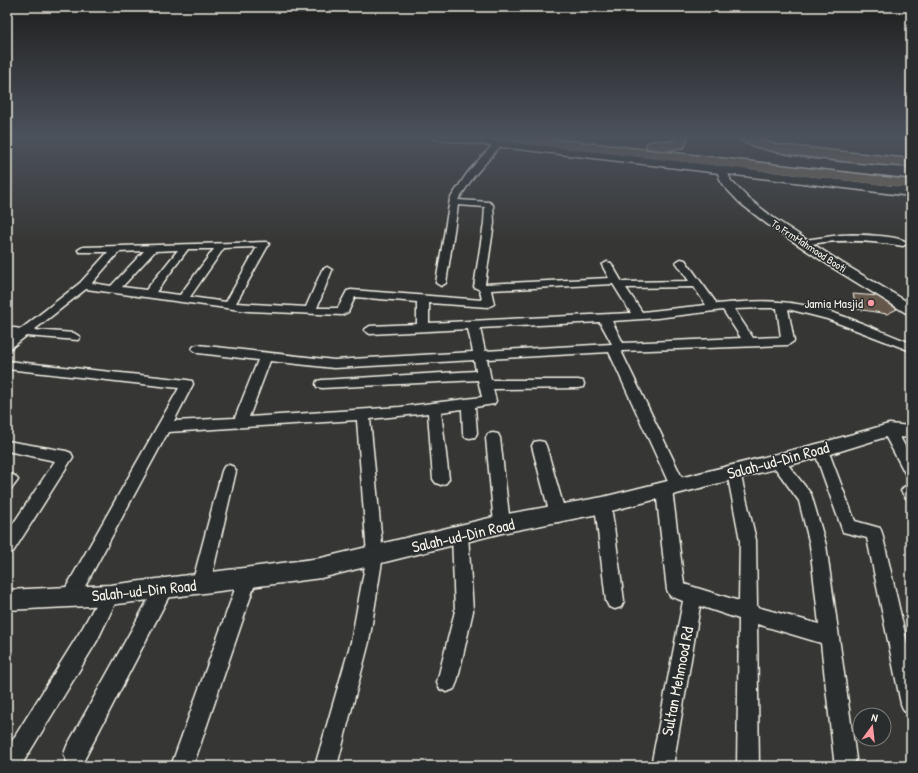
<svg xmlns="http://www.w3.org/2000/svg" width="918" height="773" viewBox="0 0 918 773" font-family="'Patrick Hand',sans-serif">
<rect width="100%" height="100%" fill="#363634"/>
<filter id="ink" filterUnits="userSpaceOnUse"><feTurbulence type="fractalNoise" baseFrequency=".025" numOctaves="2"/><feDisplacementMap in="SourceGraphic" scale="8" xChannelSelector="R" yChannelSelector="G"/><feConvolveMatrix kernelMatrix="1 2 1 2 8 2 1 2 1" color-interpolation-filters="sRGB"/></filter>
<g filter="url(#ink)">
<path fill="#65584c" stroke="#f4f1e8" d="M853,294L878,296L897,309L887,314L857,309Z"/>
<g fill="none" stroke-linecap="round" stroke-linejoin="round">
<defs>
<g id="minor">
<path d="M496,141L503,143L474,176L458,200L489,202L493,205L494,223L485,284L609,278L602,265L607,262L611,263L622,282L689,281L676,262L681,259L685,260L717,304C738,302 759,300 780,302C826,305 869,327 911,343V351L827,319L788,309L794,341L788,345L621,351L686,486L683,490L678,492L673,490L670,486L609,352L487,359L491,380H578L583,381L584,384L583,387L578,388L493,389L496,401L494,404L475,407L477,433L475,437L470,438L465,437L463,433L462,409L441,412L449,479L446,483L441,485L436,483L433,479L428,413L370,419L383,555L369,642L337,766H315L351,642L367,555L357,420L168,432L76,603L70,605L64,603L61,597L64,591L179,388L7,369V361L187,380L192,381L193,384L174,421L235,418L258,360L198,353L192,349L194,346L198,345L334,360L473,352L468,329L370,334L364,330L370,326L417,324V302L355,297L348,312L342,315L248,311L86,289L34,330L74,333L80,337L78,340L26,336L11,348L7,349V339L12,335H7V327L21,329L80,283L108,252H79L78,250L83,247L267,242L269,244L236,303L306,307L322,270L327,267L332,270L317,308H338L347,291L351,290L482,300L480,290L474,287L484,223L485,207L458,205L446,283L441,286L436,283L450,199L468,172ZM257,247L226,302L190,297L224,248ZM188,249H214L180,295L156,292ZM178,250L146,290L122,287L155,251ZM144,251L111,286L92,283L119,252ZM613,284L631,313L429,323V303L488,307L494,304L491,290ZM694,287L706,305L642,312L626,288ZM763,308H777L781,337L753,338L734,309ZM723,310L741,338L623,343L612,321L657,318ZM600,322L612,344L485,351L480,328ZM474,360L476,371L322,380L317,381L316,384L317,387L322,388L478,380L482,397L400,407L249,417L270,361L334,368Z"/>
<path d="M840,235C852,234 901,235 908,243L903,246C868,240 835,238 801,246L796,243L798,241Z"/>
<path d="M889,425L894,426L911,457V477L906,475L882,430L884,426Z"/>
<path d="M493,433L498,434L500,438L510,524L508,529L502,531L496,529L494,524L486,438L488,434Z"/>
<path d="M7,441L66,451L71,453L73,457L13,552L7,554V533L55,461L7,451Z"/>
<path d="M539,441L544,442L546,446L566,515L564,520L558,522L552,520L550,515L532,446L534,442Z"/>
<path d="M821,444L826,446L828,450L855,521L880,528L882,533L911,660V714L904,711L901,704L867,538L843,532L814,450L816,446Z"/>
<path d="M777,455L782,457L811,494L826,545L856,759L853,766H837L834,759L821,643L757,624L759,766H737L739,619L700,606L673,766H651L683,601L670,596L667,590L656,490L659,486L664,484L669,486L672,490L684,584L739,601L740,540L727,472L729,468L734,466L739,468L756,540L757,607L819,624L810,545L799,501L770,461L772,457Z"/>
<path d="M229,465L234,467L236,471L210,584L207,590L201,592L195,590L192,584L222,471L224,467Z"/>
<path d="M10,474L15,476L18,480L12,488L7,490V475Z"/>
<path d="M909,485H911V500L906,498L901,491L904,487Z"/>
<path d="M603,498L609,500L611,505L624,601L621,607L615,609L609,607L606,601L595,505L597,500Z"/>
<path d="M460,528L466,530L468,535L473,611L457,682L454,689L447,692L440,689L437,682L455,611L452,535L454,530Z"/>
<path d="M248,570L254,572L257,578L193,766H171L239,578L242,572Z"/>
<path d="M164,580L170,582L173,588L170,594L83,762L75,765L67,762L64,754L67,746L158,582Z"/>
<path d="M110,587L116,589L119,595L97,641L21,766H7V749L83,627L104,589Z"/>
</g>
<g id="tertiary">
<path d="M721,165L726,168L731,181L748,198L775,219L842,263L911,304V314L906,313L833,268L767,224L740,203L722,184L716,168Z"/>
<path d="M889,424L911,426V438L889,436L821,457L603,513L502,533L321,578L110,605L7,610V590L110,585L321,558L502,515L603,497L821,443Z"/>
</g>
<path id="secondary" d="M430,136H462L911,188V196L435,139Z"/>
<g id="motorway">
<path d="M486,136H525L911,180V188L492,140Z"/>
<path d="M676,136H688L684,147L666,151L647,148L646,145C651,138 665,143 674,141Z"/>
<path d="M736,136H751L777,145L911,159V167C881,164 751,157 736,136Z"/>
</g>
</defs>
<use href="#minor" stroke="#f4f1e8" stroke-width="3"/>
<use href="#tertiary" stroke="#f4f1e8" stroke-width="3"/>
<use href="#secondary" stroke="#f4f1e8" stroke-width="3"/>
<use href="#motorway" stroke="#f4f1e8" stroke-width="3"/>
<use href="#minor" fill="#2a2d2e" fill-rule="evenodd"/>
<use href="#tertiary" fill="#2a2d2e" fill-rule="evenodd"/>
<use href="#secondary" fill="#2a2d2e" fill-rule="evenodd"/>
<use href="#motorway" fill="#746a5a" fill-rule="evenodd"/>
</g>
</g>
<linearGradient id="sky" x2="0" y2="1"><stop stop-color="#1e1e1d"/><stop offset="0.56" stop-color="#4c525c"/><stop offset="1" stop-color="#4c525c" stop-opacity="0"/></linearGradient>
<rect width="918" height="244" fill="url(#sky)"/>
<circle fill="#ff9aa2" stroke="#2a2d2e" stroke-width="1.5" cx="871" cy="303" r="4"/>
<g text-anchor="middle" stroke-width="3" stroke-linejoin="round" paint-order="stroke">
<g font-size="11" fill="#f4f1e8" stroke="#2a2d2e">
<text transform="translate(809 246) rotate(33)" y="4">To FrmMahmood Booti</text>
</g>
<g font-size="13" fill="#f4f1e8" stroke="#2a2d2e" text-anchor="end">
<text x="863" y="308">Jamia Masjid</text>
</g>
<g font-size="16" fill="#f4f1e8" stroke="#2a2d2e">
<text transform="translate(778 460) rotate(-15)" y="6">Salah-ud-Din Road</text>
<text transform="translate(463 535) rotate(-13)" y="6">Salah-ud-Din Road</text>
<text transform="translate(144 590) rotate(-6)" y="6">Salah-ud-Din Road</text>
<text transform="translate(677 681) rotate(-79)" y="6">Sultan Mehmood Rd</text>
</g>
</g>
<rect width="918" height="773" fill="none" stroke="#2a2d2e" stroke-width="24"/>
<rect x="12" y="12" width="894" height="749" fill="none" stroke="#f4f1e8" stroke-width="1.5" filter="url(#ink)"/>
<g transform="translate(872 727) rotate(15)"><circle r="19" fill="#2a2d2e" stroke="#7b7b78"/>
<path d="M0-3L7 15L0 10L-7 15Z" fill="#ff9aa2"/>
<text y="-6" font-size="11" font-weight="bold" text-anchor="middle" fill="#f4f1e8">N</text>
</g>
</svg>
